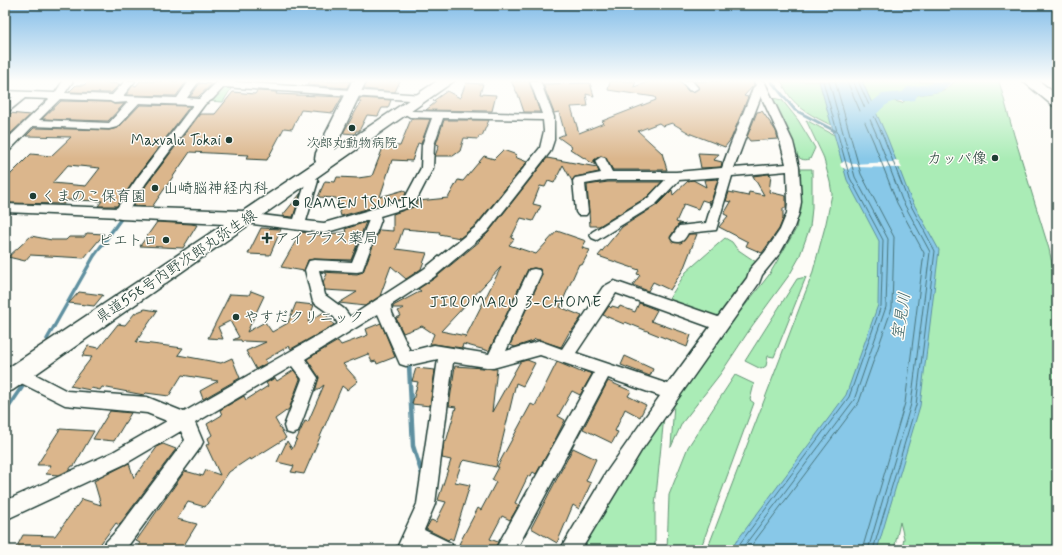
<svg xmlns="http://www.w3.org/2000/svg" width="1062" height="555" viewBox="0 0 1062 555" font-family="Mynerve,'Klee One',sans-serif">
<rect width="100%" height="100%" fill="#fdfcf7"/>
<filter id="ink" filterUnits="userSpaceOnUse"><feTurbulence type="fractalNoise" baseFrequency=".025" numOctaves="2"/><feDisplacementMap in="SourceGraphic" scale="8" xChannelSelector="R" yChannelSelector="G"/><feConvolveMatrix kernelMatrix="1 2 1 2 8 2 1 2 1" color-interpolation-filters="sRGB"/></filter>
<g filter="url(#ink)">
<g fill="#aaecb6" stroke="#649475">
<path d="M781,81H823L837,128C821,120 802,112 791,98C787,93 784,86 781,81Z"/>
<path d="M857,81L938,82L929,87L908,88L905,95L884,96L868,105Z"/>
<path d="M955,81H999L1014,135L1049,249L1057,287V550H902L904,538L900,522L894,550H865L904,195L873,113L891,100L902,103C912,93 923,95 936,92C944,91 950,86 955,81Z"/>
<path d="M221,86L232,87L223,102L208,101Z"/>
<path d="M773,98L782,100L798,120L815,148L810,159C803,161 800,159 795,154L772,100Z"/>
<path d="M806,120L838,137L885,241L884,305L853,400L739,550H707L812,275L826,223L832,194L830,182L823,156Z"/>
<path d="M797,169H812V208L810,227L799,258L790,274L752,326L721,373L682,423L671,447L674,404L739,313L769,275L796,229L800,204Z"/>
<path d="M725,238L732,242L737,249L759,264L717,321L667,302L686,272Z"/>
<path d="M806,277L774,357L768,356L766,366L761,369L745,361L797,279Z"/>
<path d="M735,375L754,384L750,400L754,403L700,550H667L669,495L688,447Z"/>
<path d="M664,416L655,506V550H575Z"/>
</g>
<path fill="#88c8e8" stroke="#5e90a0" d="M819,81H862L887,137L910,197L939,250L920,406L877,550H730L846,395L878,305L879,241L847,180Z"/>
<path fill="#fdfcf7" d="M895,160L899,161L902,168L851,167L848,170L841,167L840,164L845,161L852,164L892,162Z"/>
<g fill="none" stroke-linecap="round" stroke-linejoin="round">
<g stroke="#49757c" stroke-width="1">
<path d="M847,81L874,143L897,203L924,253L905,403L862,550"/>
<path d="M853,81L879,140L902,200L930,252L911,404L868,550"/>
<path d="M858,81L884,138L907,198L935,251L916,405L873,550"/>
<path d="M735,550L849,397L881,306L883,240L850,178L823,81"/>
<path d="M741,550L854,400L886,307L888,239L855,177L829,81"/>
<path d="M748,550L859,402L892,308L894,237L861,174L835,81"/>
</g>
<path stroke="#5e90a0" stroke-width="3" d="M771,81L795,110L835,131"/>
<path stroke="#5e90a0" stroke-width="3.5" d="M47,339L94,256L123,216"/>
<g stroke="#5e90a0" stroke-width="4.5">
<path d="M409,364L413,446L423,477"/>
<path d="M5,412L22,387"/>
</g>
<path fill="#88c8e8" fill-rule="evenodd" d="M935,81H954L940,92L918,95L914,100C907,102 898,100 892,102C878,107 873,126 855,122L852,118L882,94L903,92L907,87L930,84Z"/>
</g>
<g fill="#dbb68c" stroke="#1f3d34" fill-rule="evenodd">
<path d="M88,81L120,84L111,93L69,92L76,85H84Z"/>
<path d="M140,81H172L186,82L176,96L126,95L133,85L136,86Z"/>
<path d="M310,81H350L347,88L307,85Z"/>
<path d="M367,81H400L395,92L364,89Z"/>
<path d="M511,81H529L540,112H524L519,97Z"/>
<path d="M610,81H636L634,87L650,81H680L688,91L693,92L699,88L694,81H753L754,85L744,96L748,97L731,139L725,147L691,134L672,123L663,126L659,123L638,131L662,153L667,170H613L605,157L600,156L594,160L595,165L570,149L572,147L558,137L565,134L559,112L554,113L543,84L590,83L594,96L586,94L588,106L571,107L579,133L604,123L602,121L656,100L655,97L608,90Z"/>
<path d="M200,83L212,84L198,97H190Z"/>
<path d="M466,83L483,84L480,94L496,95L492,111L426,110L436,102L433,101L447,91L460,98Z"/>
<path d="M257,91L277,92L276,94L342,97L333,113L301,110L292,129L284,128L267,160L246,159L249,155L190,152L152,207L133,206L147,184L200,114H215L233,92L255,94Z"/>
<path d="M360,98L391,100L388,108H382L378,116L367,115L359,131H356L355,134L343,133L361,102H358Z"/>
<path d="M61,101L110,102L114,104H124L108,121L42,119Z"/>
<path d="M140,105L190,106L137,176L117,206H98L102,201L67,200L64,204L5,203V180L31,154L51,156L71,137L26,136L34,128L109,130L118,128ZM68,165L100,168L86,186L52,183Z"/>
<path d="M762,111L776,131L778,139L750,141L747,137L757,112Z"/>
<path d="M5,113H9L30,115L9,135H5Z"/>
<path d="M411,119H430L421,144L418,143L412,161L392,160L380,197L404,190L406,193L403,199L341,216L336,198L318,197L325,181L335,182L337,177L358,178L372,176L384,145L400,146Z"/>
<path d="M444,120H489L482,136H479L478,139L464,138L460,151L453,156H435L439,145L436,144Z"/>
<path d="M503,150L517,155L515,157L527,162L476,225L460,238L439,234L440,232L403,229L396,249L427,253L421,269L406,279L391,266L380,296L365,306L339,303L357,292L325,290L323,282L327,274L321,272L357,274L363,272L379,230L393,231V214L413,207L418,201L448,198L458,180L463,181L484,156L494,159Z"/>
<path d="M698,153L719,154L714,160L722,162L721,167L701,168Z"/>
<path d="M547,158L597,167L599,172L575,177L572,181L563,165L554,183L548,181L545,187L540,186L533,204L541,206L534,219L533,221L521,218L511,238L514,239L509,245L536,254L557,231L586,241L582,248L590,250L582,265L579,264L560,307L582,316L571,332L570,331L561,347L535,339L533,341L515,347L510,345L542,275L540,269L534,268L528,269L489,351L463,344L462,348L434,344H430L434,334L422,326L403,333L396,318L401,316L398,311L404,308H393V306L421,291L418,289L435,278L480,241H479L488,233ZM501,267L465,338L466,336L441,331Z"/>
<path d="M768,174L771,175L769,192L786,196V208H783V219L779,229L762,253L746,246L748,242L719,227L728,216L724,214L731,202L726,201L729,192L748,196L749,192L764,195L753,176Z"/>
<path d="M718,179L710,205L709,200L708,202L702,200L698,209L684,204L676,222L682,224L678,225L670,237L673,242L681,243L689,234H697L683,270L670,290L653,282L648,291L633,285L640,275L637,274L639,270L598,256L622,227L657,205L672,190L673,195L688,181L693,180L706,187L704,180Z"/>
<path d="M608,182H662L647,197L599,226H590L587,185Z"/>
<path d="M301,193L293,217L282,216Z"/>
<path d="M157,222L191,224L197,225L183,248L140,246Z"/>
<path d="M366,222L351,260L314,259L308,260L304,271L281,267L301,232L319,235L346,232L345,229Z"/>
<path d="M261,228L281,229L270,255L248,254Z"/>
<path d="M87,233L104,234L84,258L30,255L25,261L8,257L31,236L52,240H66L69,237H84Z"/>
<path d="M251,291L264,296L247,332L265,322L272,332L288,323L296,303L314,305L308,322L324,312L334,325L291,349L289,346L265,360L267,363L256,369L246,351L266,342L243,341L242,343L241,340H233L239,337L230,321L218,327L223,339L208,338L230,294L249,295Z"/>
<path d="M79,292L103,295L94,306L69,303Z"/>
<path d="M639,303L657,310L651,321L691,335L687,347L625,322L624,324L603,315L609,306L611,308L612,306L619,308L620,306L635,312Z"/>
<path d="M145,309L157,311L136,342L183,348L178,355L221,363L232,358L240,378L203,399L200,391L218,381L182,375L169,396L146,393L144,395L102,387L100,390L91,388L90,390L70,386L92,357L82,356L88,346L99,348L118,324L125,325L135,313Z"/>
<path d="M381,323L395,357L377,364L376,361L372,362L368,354L343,364L358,381L347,390L342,386L304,474L291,472L294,466L277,462L287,441L292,449L305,421L308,422L324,385L315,392L319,377L307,359L338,341L341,345L368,335L366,329Z"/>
<path d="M625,356L653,369L650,376L621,365Z"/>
<path d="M527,360L535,363L523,386L516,383L496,467L464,460L462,462L455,482L470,485L453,540L450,538L448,540L426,529L431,520L436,522L446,502L438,500L451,460L442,458L444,441L446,442L456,407L449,406L455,366L497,369L492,412L520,362Z"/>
<path d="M557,362L583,373L584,371L592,374L580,395L572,391L558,416L565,420L554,442L536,474L533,472L530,477L528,476L515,503L519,505L510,520L502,516L490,539L498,542L494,550H469L459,544L478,508L481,510L496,482L492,480L499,467H497L531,404L535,406Z"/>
<path d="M416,368L435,370L430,406L412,404L418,382L412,381Z"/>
<path d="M294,370L300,379L289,409L275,419L286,438L251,460L250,458L229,472L205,507L188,502L177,519L197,524L181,550H136L140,543L136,541L185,471L203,476L206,470L220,475L206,445L210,443L208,438L212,435L207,424L222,415L220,410L244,396L246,400L268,386L266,383L275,378L277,381Z"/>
<path d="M608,381L631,391L628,396L646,405L640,417L625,409L615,431L618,432L612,443L583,429Z"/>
<path d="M110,411L131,413L114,441L93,439Z"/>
<path d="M60,429L94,431L74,466H72L69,470L59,475L46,474L51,465H37Z"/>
<path d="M163,444L176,449L119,525L116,523L96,550H77L68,546L65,550H15L23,535L55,536L82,499L101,505L94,481L129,463L134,478L158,446Z"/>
<path d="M573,448L596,459L586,481L591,483L579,509L573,505L557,543L531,528Z"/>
</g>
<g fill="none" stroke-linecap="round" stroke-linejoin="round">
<defs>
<g id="street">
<path d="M63,81H73L65,93L112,95L125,81H135L123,96L177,98L189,81H199L187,98L199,99L217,82L222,81L423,95L428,98L423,101L224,87L213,99L205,104L146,183L125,216L121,217L5,212V204L117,208L138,177L193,105L139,103L117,127L109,129L33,126L9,151L5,152V141L49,99L25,98L9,111L5,112V104L13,97H5V91L55,93ZM60,99L110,101L114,103L128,102L109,123L39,120Z"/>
<path d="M530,81H540L554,117V140L550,152L487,232L434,277L391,305L392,313L410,351L434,345L489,354L527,274L529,270L534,269L539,270L541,274L506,351L540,341L562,349L603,287L614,281L718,317L747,278L750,269L765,252L780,230L787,213L788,202L787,171L732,176L716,230L688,233C684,240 682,244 673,241L671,238L679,226L706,223L720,177L679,180L656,204L597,240L592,238L590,235L592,232L648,198L665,180H608L585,184L588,212L586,215H578L576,212L573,181L575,178L601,173L595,161L601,157L605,158L612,172H676L722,168C731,141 743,115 753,88L756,85L754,81H764L793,142L799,167L801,202L799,213L793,230L780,253L762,275L759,283L641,451L581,550H560L606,473L660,396L608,378L516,550H495L594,373L540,355L493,368L453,362L435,504L424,530L451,543L454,550H423L417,547L416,550H396L417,504L438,359L406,366L400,364L378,314L305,359L318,378L298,432L292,434L286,432L284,426L302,379L292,366L195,423L203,442L200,448L125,550H102L105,543L119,528L185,440L181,431L125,464L5,520V501L113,452L167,421L147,413L65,405L17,381L5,382V368L19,367L25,369L67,391L147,397L184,412L338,324L334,317L313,302L305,270L309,261L314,260L352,262L369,220L324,233L246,223L241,221L240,218L241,215L246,213L294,219L306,181L303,176L309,172L313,173L318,181L306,221L324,223L404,200L421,168L422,145L432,118L410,117L400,111L401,109L405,108L412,111L542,114ZM761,96L778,133L786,164L734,168ZM443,118L543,120L544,131L540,148L477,226L424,269L350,317L344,309L325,295L319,270L357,272L362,271L381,220L380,216L413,206L415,203L433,168L434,145ZM616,293L710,327L668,384L576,353Z"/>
<path d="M681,81H692L698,88L693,91L689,90Z"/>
</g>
<g id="secondary">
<path d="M352,81H366L334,150L437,81H454L13,390L5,393V370L224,224L121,219L115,218L112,213L115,208L121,207L243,211L316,162L315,159L316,153Z"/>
<path d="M1023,81H1039L1057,95V107L1052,105Z"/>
</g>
</defs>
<use href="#street" stroke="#1f3d34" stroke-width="3"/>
<use href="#secondary" stroke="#1f3d34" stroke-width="3"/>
<use href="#street" fill="#fdfcf7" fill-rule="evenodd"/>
<use href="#secondary" fill="#fdfcf7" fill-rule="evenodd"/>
</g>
</g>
<linearGradient id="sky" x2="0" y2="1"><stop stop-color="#81bce8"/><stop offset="0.51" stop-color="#fefefb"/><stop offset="1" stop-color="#fefefb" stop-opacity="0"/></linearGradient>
<rect width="1062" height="159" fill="url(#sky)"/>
<g fill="#1f3d34" stroke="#fdfcf7" stroke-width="1.5">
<circle cx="352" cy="128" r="4"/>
<circle cx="229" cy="140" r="4"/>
<circle cx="995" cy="158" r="4"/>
<circle cx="155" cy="188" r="4"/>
<circle cx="33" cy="196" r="4"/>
<circle cx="296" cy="203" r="4"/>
<path d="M265 232h4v4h4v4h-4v4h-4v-4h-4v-4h4z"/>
<circle cx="166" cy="240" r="4"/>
<circle cx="236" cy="317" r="4"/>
</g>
<g text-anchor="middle" stroke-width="3" stroke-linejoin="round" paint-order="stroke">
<g font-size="13" fill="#1f3d34" stroke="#fdfcf7">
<text x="352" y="147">次郎丸動物病院</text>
</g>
<g font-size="15" fill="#1f3d34" stroke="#fdfcf7" text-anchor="start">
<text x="221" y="145" text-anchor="end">Maxvalu Tokai</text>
<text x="987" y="163" text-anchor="end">カッパ像</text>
<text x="163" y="193">山崎脳神経内科</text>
<text x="41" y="201">くまのこ保育園</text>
<text x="304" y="208">RAMEN TSUMIKI</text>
<text x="275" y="243">アイプラス薬局</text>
<text x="158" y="245" text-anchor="end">ピエトロ</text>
<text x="244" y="322">やすだクリニック</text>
</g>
<g font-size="15" fill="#1f3d34" stroke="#fdfcf7">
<text transform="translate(176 266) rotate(-34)" y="5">県道558号内野次郎丸弥生線</text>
</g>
<g font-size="16" letter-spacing="1" fill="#1f3d34" stroke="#fdfcf7">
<text x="516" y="307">JIROMARU 3-CHOME</text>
</g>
<g font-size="16" font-style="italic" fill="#396061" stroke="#fdfcf7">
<text transform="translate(900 316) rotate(-81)" y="6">室見川</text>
</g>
</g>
<rect width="1062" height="555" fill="none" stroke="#fdfcf7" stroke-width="20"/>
<rect x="10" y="10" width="1042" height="535" fill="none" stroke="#1f3d34" stroke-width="1.5" filter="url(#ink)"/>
</svg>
